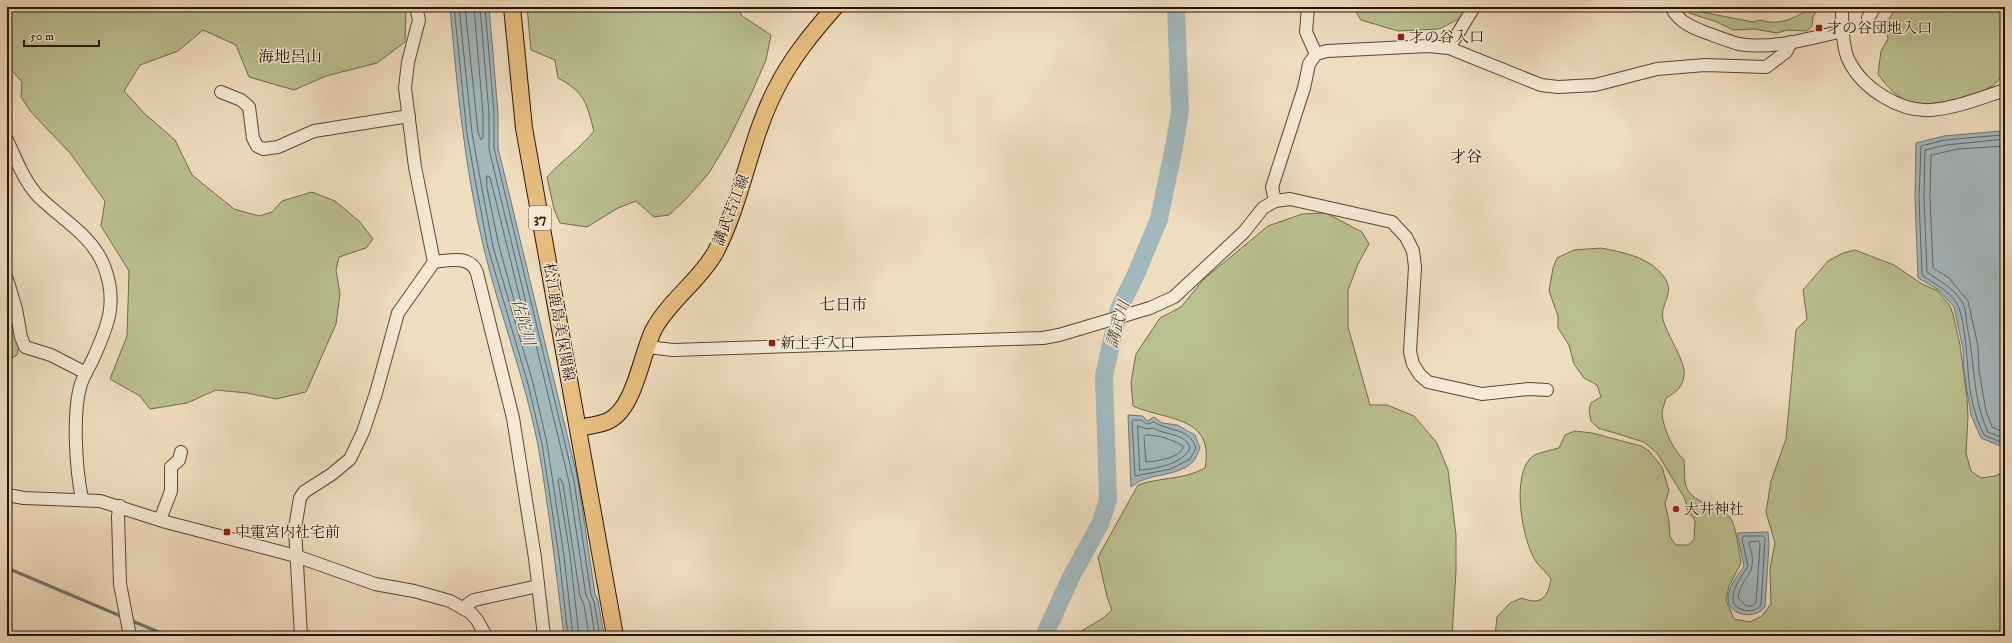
<svg xmlns="http://www.w3.org/2000/svg" width="2012" height="643" viewBox="0 0 2012 643" font-family="'IM FELL DW Pica','Noto Serif JP',serif">
<rect width="100%" height="100%" fill="#efddbf"/>
<filter id="stains"><feTurbulence type="fractalNoise" baseFrequency=".005" numOctaves="4"/><feColorMatrix values="0 0 0 0 .2 0 0 0 0 .09 0 0 0 0 .02 0 0 0 .5 -.17"/></filter>
<radialGradient id="worn" r=".72"><stop offset=".6" stop-color="#630" stop-opacity="0"/><stop offset="1" stop-color="#630" stop-opacity=".3"/></radialGradient>
<g fill="#bbc090" stroke="#726a4a">
<path d="M7,7H406L405,42L377,63L326,76L294,90L249,77L236,45L203,30L178,51L140,65L124,91L144,113L175,140L192,175L234,209L259,216L272,212L282,201L312,192L335,201L359,221L373,239L366,248L339,257L336,270L340,294L336,324L306,392L276,399L247,393L216,390L187,403L150,409L140,396L110,379L127,336L129,271L101,226L105,201L70,153L31,112L21,97L22,82L7,65Z"/>
<path d="M527,7H737L742,16L771,35L766,60L752,92L728,141L709,173L688,197L669,215L654,217L636,201L618,208L587,227L560,223L554,209L547,177C561,161 580,149 594,131C586,103 586,93 558,78L555,60L531,50Z"/>
<path d="M1353,7H1467L1461,18L1439,29L1398,31L1361,20Z"/>
<path d="M1811,7H1828L1824,10L1816,12L1813,17L1812,26L1807,31L1787,30L1777,33L1754,29L1733,30L1717,22L1689,13L1692,10L1753,22C1760,19 1762,21 1769,22C1783,24 1800,16 1811,7Z"/>
<path d="M1896,7H2005V74C1999,76 1998,83 1992,86C1974,98 1927,109 1907,101C1895,96 1885,84 1878,74L1881,51L1888,39L1886,24Z"/>
<path d="M1326,213L1362,232L1369,244L1358,264L1348,290V327L1370,405H1387L1414,416L1437,443L1448,470L1456,535V571L1452,636H1073L1102,619L1112,610L1107,597L1098,557L1138,485C1160,477 1184,480 1205,468C1215,415 1166,421 1133,406L1131,382L1136,354L1160,318L1181,307L1204,279L1268,226L1302,214Z"/>
<path d="M1601,248C1621,252 1644,256 1659,271C1680,292 1659,302 1663,319C1666,334 1687,363 1684,376C1682,388 1676,392 1666,398C1665,403 1662,409 1662,414C1664,431 1673,449 1684,460C1685,467 1684,475 1685,482C1689,506 1720,502 1731,519C1736,526 1739,553 1741,563L1729,586L1726,600L1734,619L1750,622L1762,616L1771,604L1770,569L1775,543L1766,512L1771,481L1786,439L1796,330L1807,319L1803,290L1828,261L1843,253L1855,250L1894,265L1922,284L1938,291L1950,306L1953,314L1960,345L1967,398L1968,416L1966,453L1971,471L1981,478L1995,476L2005,472V636H1495L1497,617L1510,603L1522,598C1541,606 1548,597 1551,579C1547,573 1541,568 1537,563C1522,543 1510,473 1533,456C1537,453 1552,450 1559,448L1565,435L1575,431L1592,433L1641,446L1649,451L1662,467L1669,491L1665,503L1669,521L1670,537L1676,545H1688L1694,540L1695,520L1688,512L1685,499L1657,453L1644,442L1598,428L1591,421L1589,410L1591,403L1601,397L1597,385L1584,378L1574,364L1569,345L1558,328V316L1549,291L1553,268L1557,258L1574,250Z"/>
<path d="M7,327H13L17,331L19,347L17,355L7,361Z"/>
</g>
<g fill="#a1b8be" stroke="#717674">
<path d="M450,7H489L498,113V148L578,480L595,594L598,600L604,636H564C556,572 549,508 538,445C525,378 500,315 484,249C465,170 457,88 450,7Z"/>
<path d="M2005,129V448L1981,438L1971,415L1964,372L1963,349L1954,307L1939,290L1918,278L1915,197L1916,143L1944,136L2001,131Z"/>
<path d="M1128,415L1143,416L1147,421L1154,417L1162,423L1177,425L1195,435L1200,448C1198,452 1196,459 1193,462C1176,478 1148,472 1131,487Z"/>
<path d="M1768,532L1769,545L1765,607C1755,620 1730,616 1728,600C1727,588 1738,575 1744,566L1737,533Z"/>
</g>
<g fill="none" stroke-linecap="round" stroke-linejoin="round">
<g stroke="#646661" stroke-width="1">
<path d="M454,7L467,134L477,190L488,248L528,384L542,444L559,556L568,636"/>
<path d="M459,7L472,133L482,189L493,247L533,383L547,443L564,556L573,636"/>
<path d="M465,7L478,132L481,140L483,138V114L474,7"/>
<path d="M480,7L489,113V149L569,482L586,596L590,603L595,636"/>
<path d="M485,7L494,113V148L574,481L591,595L594,602L600,636"/>
<path d="M2005,133L2001,135L1945,140L1921,146L1919,197L1922,275C1935,285 1947,288 1957,304C1964,315 1967,356 1968,370C1969,392 1974,415 1984,435L2005,444"/>
<path d="M2005,139L1946,145L1925,150L1924,197L1927,272C1940,282 1952,286 1962,302C1966,308 1966,319 1967,326C1975,361 1972,398 1988,432L2005,439"/>
<path d="M2005,146L1958,149L1931,155L1930,197L1933,268L1949,278L1968,301L1978,346L1979,370L1986,411L1992,427L2005,433"/>
<path d="M487,176L490,177L530,339L528,341L526,340L522,329L499,246L487,188Z"/>
<path d="M1134,420H1141L1147,424L1154,422C1169,432 1189,427 1196,448L1190,459L1171,469L1135,476L1132,422Z"/>
<path d="M1138,426L1147,429L1154,428C1165,436 1185,432 1190,448C1183,464 1156,469 1140,470Z"/>
<path d="M1146,435C1159,435 1171,439 1183,446V448C1177,459 1157,461 1146,462L1144,437Z"/>
<path d="M1744,536H1763L1765,538L1761,605C1755,615 1732,611 1733,598C1733,586 1742,576 1748,566L1742,539Z"/>
<path d="M1750,542L1759,541L1760,545L1756,603L1752,606H1746L1738,598C1742,573 1760,576 1749,544Z"/>
<path d="M579,636L570,555L558,480L560,478L563,484L580,596L584,605L589,636"/>
</g>
<g stroke="#717674" stroke-width="3">
<path d="M7,568L123,617"/>
<path d="M130,620L168,636"/>
</g>
<path stroke="#a1b8be" stroke-width="18" d="M1044,636L1071,577L1100,524L1108,500L1104,376L1119,309L1137,272L1159,219L1174,147L1180,111L1176,7"/>
<defs>
<g id="minor">
<path d="M1308,7L1306,32L1316,54"/>
<path d="M1671,7C1679,22 1691,27 1707,33C1718,37 1728,41 1739,44C1773,50 1810,38 1843,31"/>
<path d="M1842,7C1842,22 1842,48 1849,61C1863,89 1900,112 1931,110C1956,108 1981,98 2005,90"/>
<path d="M1868,18L1875,7"/>
<path d="M1449,48L1474,7"/>
<path d="M221,92L241,100L249,107L253,138L257,146L263,149L278,147L314,131L409,116"/>
<path d="M7,140C16,159 24,181 38,196C61,219 92,235 104,266C118,302 108,326 93,359C89,367 84,375 81,384C72,412 76,470 82,499"/>
<path d="M1275,201L1272,187L1304,88L1309,64L1316,54L1327,51L1428,46L1449,48L1541,85L1558,87L1595,85L1657,69L1705,65L1766,67L1786,52L1791,42"/>
<path d="M434,262C449,260 471,255 477,273L513,418L535,558L544,636"/>
<path d="M7,279L16,309L21,337L25,347L51,355L86,373"/>
<path d="M647,347L673,350L1043,338L1059,335L1150,308L1174,297L1244,232L1263,208L1275,201L1290,199L1392,222L1406,237L1413,251L1415,267L1410,352L1413,364L1420,375L1428,382L1482,394L1529,389L1547,390"/>
<path d="M7,495L24,498L100,501L166,522L296,556L375,584L414,591L450,601L471,613L477,620L486,636"/>
<path d="M120,506L118,516L120,584L130,636"/>
<path d="M160,520L171,491V467L179,460L181,452"/>
<path d="M464,607L474,600L538,586"/>
<path d="M301,636L295,528L300,498L304,492L332,474L350,459L363,432L376,393L398,313L434,262L415,167L405,88L408,62L419,20L416,7"/>
</g>
<g id="major">
<path d="M512,7L524,128L615,636"/>
<path d="M578,428C588,426 599,425 608,421C635,409 641,354 654,329C670,300 699,281 715,253C742,202 749,142 775,91C790,60 812,33 835,7"/>
</g>
</defs>
<use href="#minor" stroke="#5a4633" stroke-width="14"/>
<use href="#major" stroke="#281404" stroke-width="18"/>
<use href="#minor" stroke="#f5e9d5" stroke-width="12"/>
<use href="#major" stroke="#e8be80" stroke-width="16"/>
</g>
<g fill="#8f2418" stroke="#f5e9d5" stroke-width="1.5">
<rect x="1815" y="24" width="8" height="8" rx="2"/>
<rect x="1397" y="33" width="8" height="8" rx="2"/>
<rect x="768" y="339" width="8" height="8" rx="2"/>
<circle cx="1676" cy="509" r="4"/>
<rect x="223" y="528" width="8" height="8" rx="2"/>
</g>
<g text-anchor="middle" stroke-width="3" stroke-linejoin="round" paint-order="stroke">
<rect fill="#f5e9d5" stroke="#665443" stroke-width="1" x="529" y="206" width="22" height="24" rx="3"/>
<g font-size="14" font-weight="bold" fill="#281404">
<text x="540" y="223">37</text>
</g>
<g font-size="15" fill="#281404" stroke="#f5e9d5" text-anchor="start">
<text x="1827" y="33">才の谷団地入口</text>
<text x="1409" y="42">才の谷入口</text>
<text x="780" y="348">新土手入口</text>
<text x="1684" y="514">大井神社</text>
<text x="235" y="537">中電宮内社宅前</text>
</g>
<g font-size="15" fill="#281404" stroke="#f5e9d5">
<text transform="translate(731 210) rotate(-69)" y="5">講武古江線</text>
<text transform="translate(559 322) rotate(80)" y="5">松江鹿島美保関線</text>
</g>
<g font-size="16" fill="#281404" stroke="#f5e9d5">
<text x="290" y="62">海地呂山</text>
<text x="1466" y="162">才谷</text>
<text x="843" y="310">七日市</text>
</g>
<g font-size="16" font-style="italic" fill="#524d45" stroke="#f5e9d5">
<text transform="translate(524 322) rotate(74)" y="6">佐陀川</text>
<text transform="translate(1117 324) rotate(-74)" y="6">講武川</text>
</g>
</g>
<rect width="2012" height="643" fill="none" stroke="#efddbf" stroke-width="24"/>
<rect x="8" y="8" width="1996" height="627" fill="none" stroke="#281404" stroke-width="2"/>
<rect x="12" y="12" width="1988" height="619" fill="none" stroke="#281404"/>
<path d="M24 40v6h75v-6" fill="none" stroke="#281404" stroke-width="2"/>
<text x="30" y="40" font-size="12" fill="#281404" stroke="#f5e9d5" stroke-width="3" paint-order="stroke">50 m</text>
<rect width="100%" height="100%" filter="url(#stains)"/>
<rect width="100%" height="100%" fill="url(#worn)"/>
</svg>
